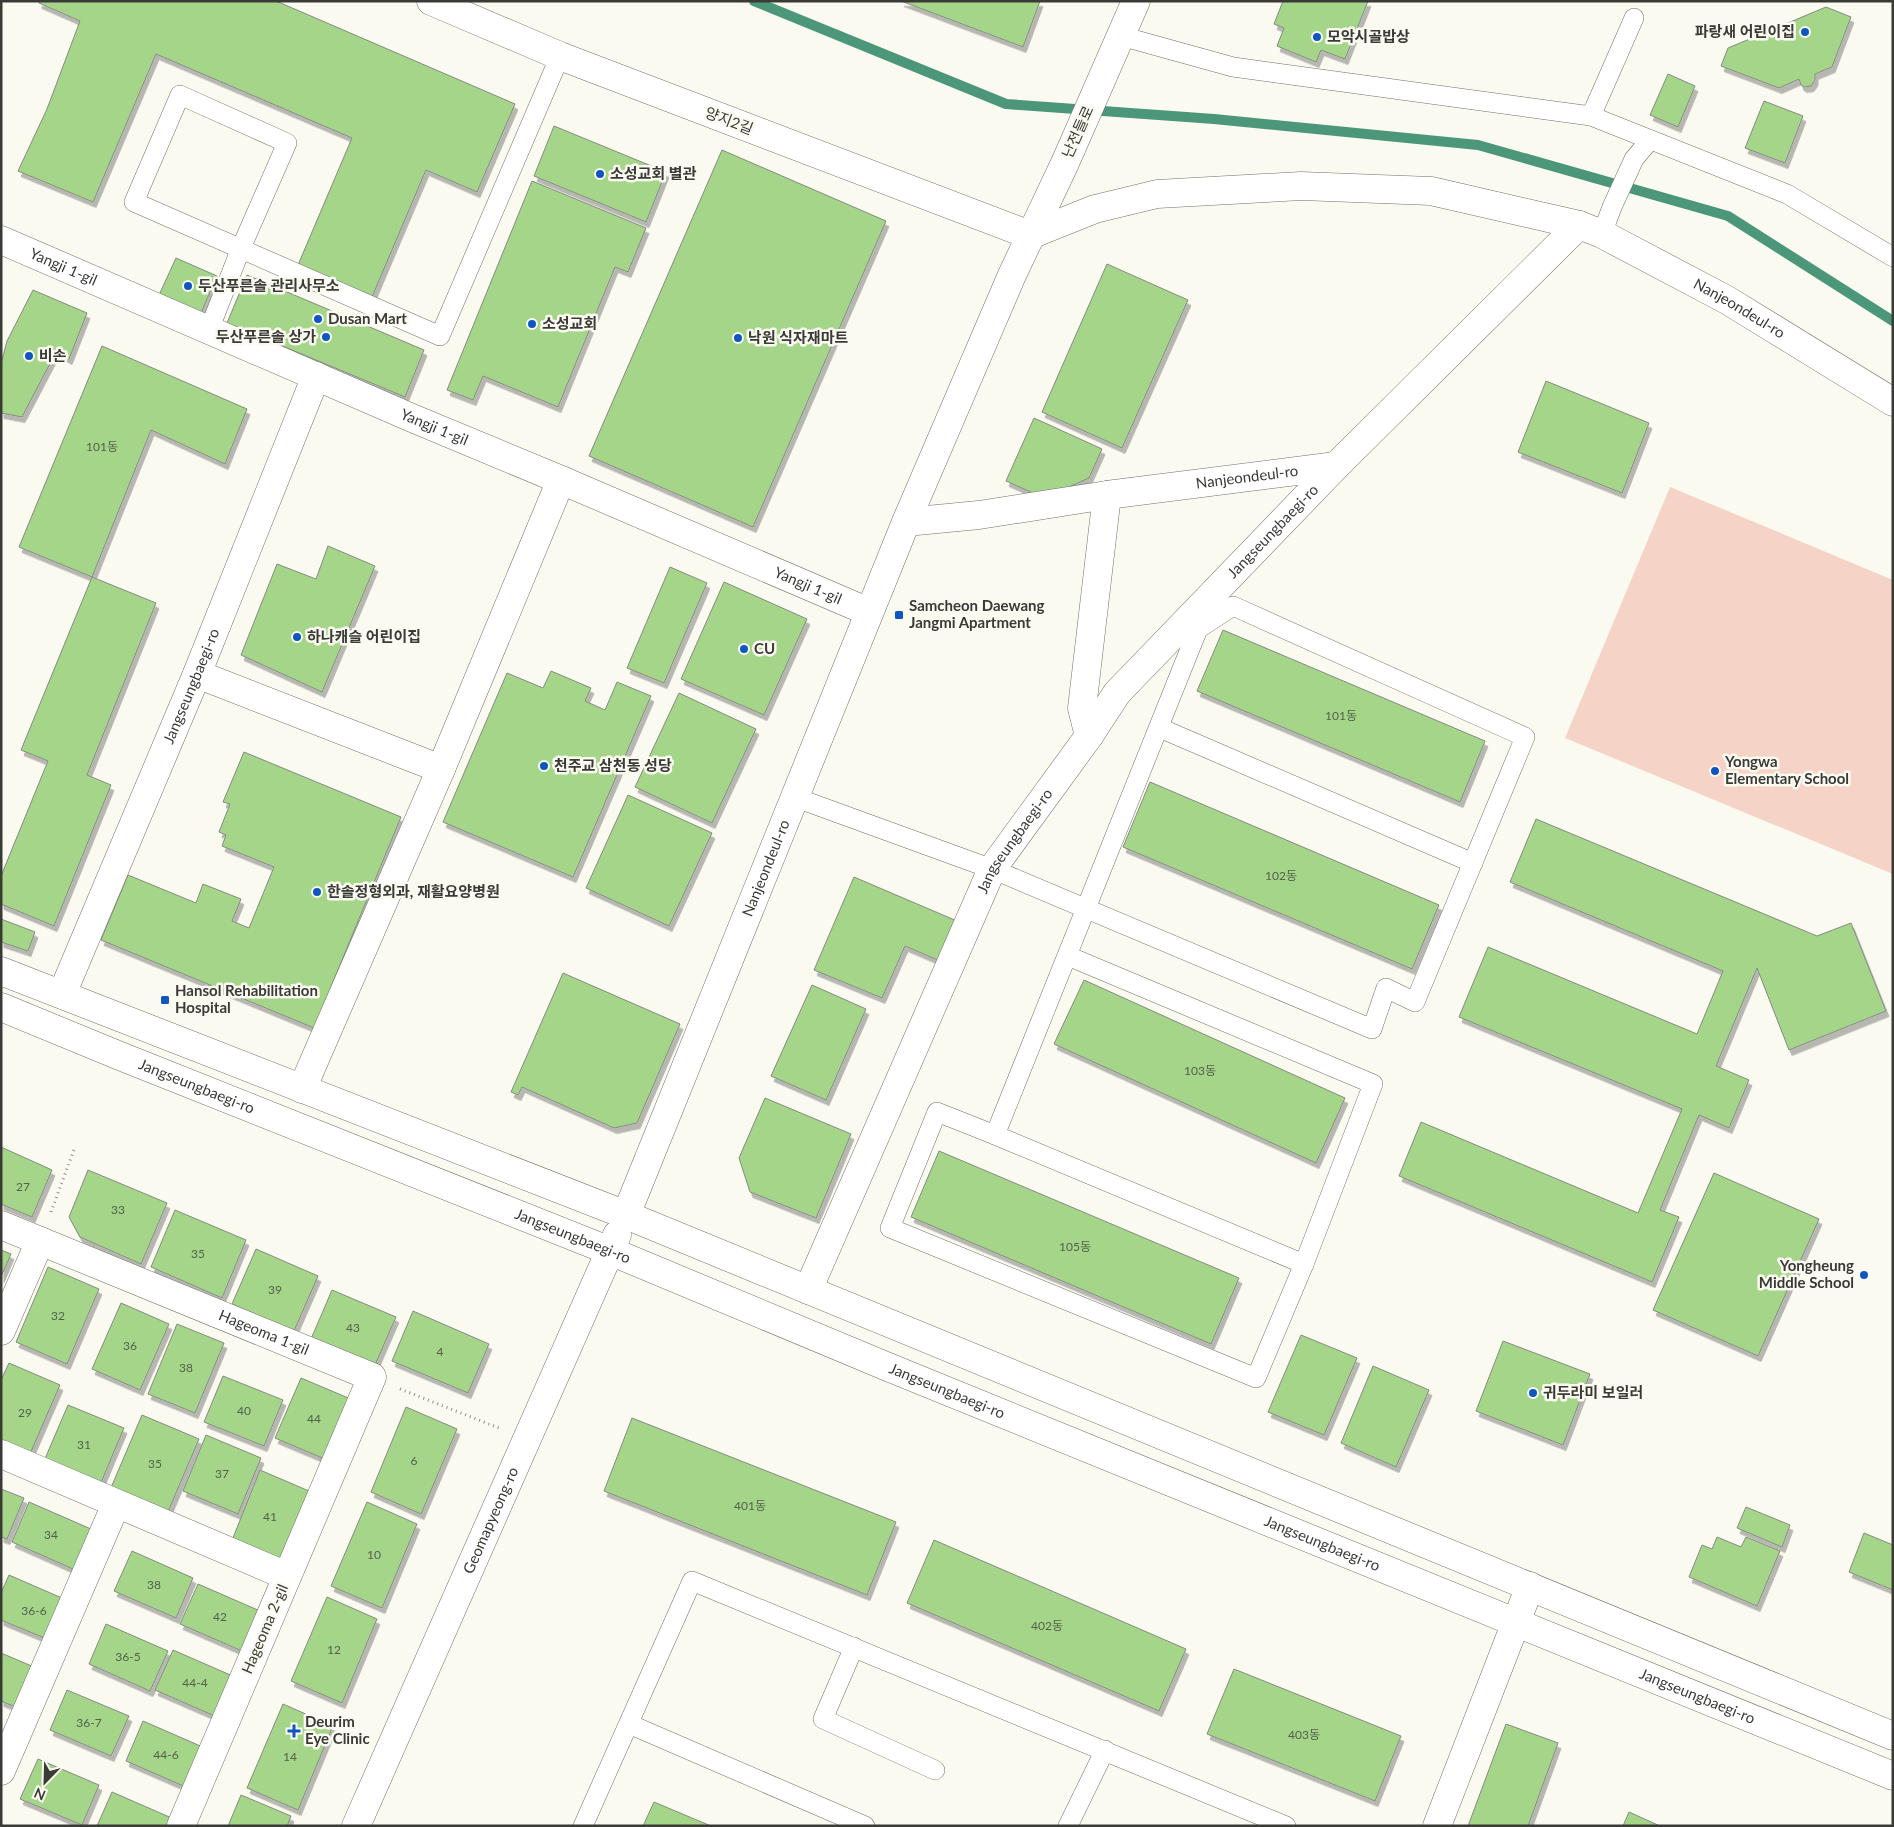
<svg xmlns="http://www.w3.org/2000/svg" width="1894" height="1827" viewBox="0 0 1894 1827" font-family="Lato,'Noto Sans KR',sans-serif">
<defs>
<filter id="shadow"><feDropShadow dx="3" dy="5.5" stdDeviation="0" flood-color="#0004"/></filter>
</defs>
<rect width="100%" height="100%" fill="#fafaf1"/>
<path fill="#f5d4c7" d="M1670,487L1893,580V874L1565,738Z"/>
<g fill="none" stroke-linecap="round" stroke-linejoin="round">
<path stroke="#4c967a" stroke-width="10" d="M754,1L1006,104L1214,119L1478,145L1728,216L1893,321"/>
</g>
<g fill="#a4d589" stroke="#858a83" filter="url(#shadow)">
<path d="M39,1H276L515,104L477,192L426,170L372,297L298,265L352,138L156,54L93,202L18,171L47,109L80,21L39,3Z"/>
<path d="M901,1H1040L1023,47Z"/>
<path d="M1283,1H1368L1345,59L1321,50L1316,62L1277,46L1284,28L1274,24Z"/>
<path d="M1826,7L1851,17L1832,67L1815,74V80L1811,86L1804,87L1801,85L1799,79L1779,88L1721,66L1728,48Z"/>
<path d="M1668,74L1695,86L1678,127L1650,115Z"/>
<path d="M1764,101L1803,116L1785,163L1745,148Z"/>
<path d="M554,126L666,172L646,222L534,176Z"/>
<path d="M722,150L886,221L753,527L589,456Z"/>
<path d="M532,181L646,228L628,272L615,267L558,407L483,376L473,400L447,390Z"/>
<path d="M176,258L217,276L201,313L159,295Z"/>
<path d="M1107,264L1188,300L1122,448L1042,412Z"/>
<path d="M247,275L424,350L405,397L227,323Z"/>
<path d="M33,290L87,313L69,359L56,352L22,417L1,413V364L7,341Z"/>
<path d="M102,346L247,409L225,464L151,430L92,577L19,547Z"/>
<path d="M1546,381L1649,423L1622,493L1518,452Z"/>
<path d="M1034,418L1102,449L1089,478L1044,498L1006,481Z"/>
<path d="M328,546L375,566L322,692L241,655L277,564L316,579Z"/>
<path d="M670,567L707,583L664,683L627,668Z"/>
<path d="M92,577L156,603L87,775L111,785L54,926L1,904V876L48,761L21,750Z"/>
<path d="M724,582L807,619L764,715L681,679Z"/>
<path d="M1223,630L1485,741L1460,802L1197,691Z"/>
<path d="M551,671L591,688L585,701L605,710L617,682L651,696L573,877L443,822L507,673L543,688Z"/>
<path d="M679,693L756,729L712,823L635,787Z"/>
<path d="M244,752L401,817L314,1028L101,940L128,875L196,903L203,884L241,899L232,921L249,928L274,867L222,846L226,835L219,832L230,804L223,802Z"/>
<path d="M1150,782L1439,905L1412,969L1123,847Z"/>
<path d="M628,795L712,833L669,926L586,888Z"/>
<path d="M1536,819L1817,936L1851,923L1886,1011L1789,1050L1757,968L1716,1066L1749,1080L1729,1128L1699,1115L1660,1210L1679,1217L1652,1282L1399,1176L1421,1122L1638,1213L1682,1109L1459,1017L1488,947L1697,1034L1723,971L1510,882Z"/>
<path d="M854,877L957,921L940,961L905,946L882,998L814,970Z"/>
<path d="M1,919L35,932L28,951L1,942Z"/>
<path d="M563,973L680,1024L637,1123L614,1128L522,1087L518,1095L511,1092Z"/>
<path d="M1084,980L1345,1098L1316,1163L1054,1044Z"/>
<path d="M812,985L866,1009L826,1100L771,1076Z"/>
<path d="M765,1098L851,1134L816,1218L750,1192L739,1158Z"/>
<path d="M1,1147L52,1170L32,1217L1,1204Z"/>
<path d="M939,1151L1239,1278L1211,1344L911,1217Z"/>
<path d="M88,1170L167,1203L141,1264L80,1237L69,1217Z"/>
<path d="M1714,1173L1819,1219L1758,1356L1653,1310Z"/>
<path d="M175,1210L246,1240L222,1298L151,1267Z"/>
<path d="M256,1249L318,1276L294,1331L232,1304Z"/>
<path d="M1,1250L11,1254L1,1277Z"/>
<path d="M48,1267L99,1289L67,1364L16,1342Z"/>
<path d="M332,1290L396,1317L375,1365L311,1339Z"/>
<path d="M121,1303L169,1324L140,1390L92,1369Z"/>
<path d="M413,1311L489,1344L468,1393L392,1361Z"/>
<path d="M177,1324L224,1343L195,1413L148,1394Z"/>
<path d="M1301,1335L1357,1358L1324,1435L1268,1412Z"/>
<path d="M1503,1341L1590,1374L1563,1445L1476,1411Z"/>
<path d="M9,1363L60,1385L30,1454L1,1441V1380Z"/>
<path d="M1373,1366L1429,1390L1396,1467L1341,1443Z"/>
<path d="M223,1376L283,1400L264,1446L204,1422Z"/>
<path d="M301,1378L353,1400L327,1460L275,1438Z"/>
<path d="M68,1405L124,1428L100,1485L44,1461Z"/>
<path d="M406,1407L457,1429L421,1514L371,1492Z"/>
<path d="M142,1415L199,1439L167,1514L110,1490Z"/>
<path d="M632,1418L896,1522L867,1595L604,1491Z"/>
<path d="M206,1435L261,1458L238,1514L183,1491Z"/>
<path d="M260,1470L309,1491L279,1563L231,1543Z"/>
<path d="M1,1489L24,1498L7,1539L1,1537Z"/>
<path d="M29,1502L91,1529L73,1569L12,1542Z"/>
<path d="M367,1502L417,1524L382,1608L331,1586Z"/>
<path d="M1746,1507L1790,1525L1782,1547L1737,1528Z"/>
<path d="M1864,1533L1893,1545V1590L1849,1572Z"/>
<path d="M1717,1537L1741,1547L1746,1537L1780,1551L1757,1606L1689,1577L1702,1545L1712,1549Z"/>
<path d="M934,1540L1186,1649L1159,1711L907,1603Z"/>
<path d="M132,1551L193,1578L176,1618L114,1591Z"/>
<path d="M9,1575L71,1602L54,1642L1,1620V1593Z"/>
<path d="M198,1584L260,1611L242,1651L180,1624Z"/>
<path d="M327,1597L377,1619L342,1703L291,1681Z"/>
<path d="M106,1624L168,1651L150,1691L89,1664Z"/>
<path d="M173,1650L235,1677L217,1717L155,1690Z"/>
<path d="M1,1653L41,1670L23,1710L1,1701Z"/>
<path d="M1234,1669L1401,1736L1375,1801L1207,1734Z"/>
<path d="M67,1690L129,1716L111,1756L50,1730Z"/>
<path d="M283,1704L333,1726L298,1810L247,1788Z"/>
<path d="M143,1721L205,1748L188,1788L126,1761Z"/>
<path d="M1506,1724L1558,1743L1528,1826H1468Z"/>
<path d="M38,1759L99,1785L82,1825L20,1799Z"/>
<path d="M112,1792L174,1819L171,1826H97Z"/>
<path d="M241,1795L291,1816L287,1826H228Z"/>
<path d="M654,1802L711,1826H643Z"/>
<path d="M1629,1812L1660,1826H1623Z"/>
</g>
<g fill="none" stroke-linecap="round" stroke-linejoin="round">
<defs>
<g id="service">
<path d="M1121,36L1233,67L1591,116L1634,18"/>
<path d="M1591,116L1787,194L1893,257"/>
<path d="M1602,234L1612,207L1634,159L1650,140"/>
<path d="M209,330L241,248L287,143L180,95L134,202L440,336L560,56"/>
<path d="M1160,728L1473,863"/>
<path d="M794,797L992,869L1372,1029L1386,988L1415,1002L1525,737L1233,606L1198,629L995,1135L1304,1264L1373,1084L1068,956"/>
<path d="M995,1135L937,1112L890,1228L1256,1378L1304,1264"/>
<path d="M854,1647L823,1719L935,1770"/>
<path d="M629,1724L865,1826"/>
<path d="M583,1826L692,1581L1286,1826"/>
<path d="M1068,1826L1105,1750"/>
</g>
<g id="minor">
<path id="s1" d="M431,1L560,56L1030,235L1095,209L1157,194L1301,186L1431,191L1579,225L1602,234L1727,300L1893,402"/>
<path id="s2" d="M1,240L412,418L561,480L869,612"/>
<path id="s3" d="M906,522L979,515L1107,495L1336,466"/>
<path d="M197,674L441,769"/>
<path d="M1089,736L1082,708L1107,495"/>
<path id="s4" d="M62,994L197,674L316,376"/>
<path d="M302,1089L441,769L561,480"/>
<path id="s5" d="M626,1215L906,522L1012,275L1065,163L1136,1"/>
<path id="s6" d="M1,1225L372,1377L181,1826"/>
<path id="s7" d="M808,1290L992,869L1089,736L1117,693L1336,466L1579,225"/>
<path d="M1,1331L40,1241"/>
<path d="M1,1454L287,1576"/>
<path d="M1,1771L116,1504"/>
<path d="M1437,1826L1530,1586"/>
</g>
<g id="tertiary">
<path d="M1,971L626,1215L1893,1736"/>
<path id="s8" d="M1,1007L120,1056L610,1251L888,1367L1893,1776"/>
<path id="s9" d="M356,1826L617,1235"/>
</g>
</defs>
<use href="#service" stroke="#72716a" stroke-width="20"/>
<use href="#minor" stroke="#72716a" stroke-width="29"/>
<use href="#tertiary" stroke="#72716a" stroke-width="29"/>
<g stroke="#91918c" stroke-width="3" stroke-dasharray="1 4" stroke-linecap="butt">
<path d="M51,1212L75,1147"/>
<path d="M400,1389L499,1428"/>
</g>
<use href="#service" stroke="#fff" stroke-width="19"/>
<use href="#minor" stroke="#fff" stroke-width="28"/>
<use href="#tertiary" stroke="#fff" stroke-width="28"/>
</g>
<g fill="#1056c1" stroke="#fafaf1" stroke-width="2">
<circle cx="1805" cy="32" r="5"/>
<circle cx="1317" cy="37" r="5"/>
<circle cx="600" cy="174" r="5"/>
<circle cx="188" cy="286" r="5"/>
<circle cx="318" cy="319" r="5"/>
<circle cx="532" cy="324" r="5"/>
<circle cx="326" cy="337" r="5"/>
<circle cx="738" cy="338" r="5"/>
<circle cx="29" cy="356" r="5"/>
<rect x="894" y="610" width="10" height="10" rx="2.5"/>
<circle cx="297" cy="637" r="5"/>
<circle cx="744" cy="649" r="5"/>
<circle cx="544" cy="766" r="5"/>
<circle cx="1715" cy="771" r="5"/>
<circle cx="317" cy="892" r="5"/>
<rect x="160" y="995" width="10" height="10" rx="2.5"/>
<circle cx="1864" cy="1275" r="5"/>
<circle cx="1533" cy="1393" r="5"/>
<path d="M291.5 1723.5h5v5h5v5h-5v5h-5v-5h-5v-5h5z"/>
</g>
<g text-anchor="middle" stroke-width="5" stroke-linejoin="round" paint-order="stroke">
<g font-size="12" fill="#54614c">
<text x="102" y="451">101동</text>
<text x="1341" y="720">101동</text>
<text x="1281" y="880">102동</text>
<text x="1200" y="1075">103동</text>
<text x="23" y="1191">27</text>
<text x="118" y="1214">33</text>
<text x="1075" y="1251">105동</text>
<text x="198" y="1258">35</text>
<text x="275" y="1294">39</text>
<text x="58" y="1320">32</text>
<text x="353" y="1332">43</text>
<text x="130" y="1350">36</text>
<text x="440" y="1356">4</text>
<text x="186" y="1372">38</text>
<text x="244" y="1415">40</text>
<text x="25" y="1417">29</text>
<text x="314" y="1423">44</text>
<text x="84" y="1449">31</text>
<text x="414" y="1465">6</text>
<text x="155" y="1468">35</text>
<text x="222" y="1478">37</text>
<text x="750" y="1510">401동</text>
<text x="270" y="1521">41</text>
<text x="51" y="1539">34</text>
<text x="374" y="1559">10</text>
<text x="154" y="1589">38</text>
<text x="34" y="1615">36-6</text>
<text x="220" y="1621">42</text>
<text x="1047" y="1630">402동</text>
<text x="334" y="1654">12</text>
<text x="128" y="1661">36-5</text>
<text x="195" y="1687">44-4</text>
<text x="89" y="1727">36-7</text>
<text x="1304" y="1739">403동</text>
<text x="166" y="1759">44-6</text>
<text x="290" y="1761">14</text>
</g>
<g font-size="15" font-weight="bold" fill="#3a3a37" stroke="#fafaf1" text-anchor="start">
<text x="1795" y="37" text-anchor="end">파랑새 어린이집</text>
<text x="1327" y="42">모악시골밥상</text>
<text x="610" y="179">소성교회 별관</text>
<text x="198" y="291">두산푸른솔 관리사무소</text>
<text x="328" y="324">Dusan Mart</text>
<text x="542" y="329">소성교회</text>
<text x="316" y="342" text-anchor="end">두산푸른솔 상가</text>
<text x="748" y="343">낙원 식자재마트</text>
<text x="39" y="361">비손</text>
<text x="909" y="611">Samcheon Daewang<tspan x="909" dy="17">Jangmi Apartment</tspan></text>
<text x="307" y="642">하나캐슬 어린이집</text>
<text x="754" y="654">CU</text>
<text x="1725" y="767">Yongwa<tspan x="1725" dy="17">Elementary School</tspan></text>
<text x="554" y="771">천주교 삼천동 성당</text>
<text x="327" y="897">한솔정형외과, 재활요양병원</text>
<text x="175" y="996">Hansol Rehabilitation<tspan x="175" dy="17">Hospital</tspan></text>
<text x="1854" y="1271" text-anchor="end">Yongheung<tspan x="1854" dy="17">Middle School</tspan></text>
<text x="1543" y="1398">귀두라미 보일러</text>
<text x="305" y="1727">Deurim<tspan x="305" dy="17">Eye Clinic</tspan></text>
</g>
<g font-size="15" fill="#3a3a37" stroke="#fafaf1">
<text transform="translate(729 121) rotate(21)" y="5">양지2길</text>
<text transform="translate(1078 132) rotate(-66)" y="5">난전들로</text>
<text dy="5" stroke="none"><textPath href="#s2" startOffset="68">Yangji 1-gil</textPath></text>
<text dy="5" stroke="none"><textPath href="#s1" startOffset="1384">Nanjeondeul-ro</textPath></text>
<text dy="5" stroke="none"><textPath href="#s2" startOffset="472">Yangji 1-gil</textPath></text>
<text dy="5" stroke="none"><textPath href="#s3" startOffset="344">Nanjeondeul-ro</textPath></text>
<text dy="5" stroke="none"><textPath href="#s7" startOffset="900">Jangseungbaegi-ro</textPath></text>
<text dy="5" stroke="none"><textPath href="#s2" startOffset="878">Yangji 1-gil</textPath></text>
<text dy="5" stroke="none"><textPath href="#s4" startOffset="334">Jangseungbaegi-ro</textPath></text>
<text dy="5" stroke="none"><textPath href="#s7" startOffset="495">Jangseungbaegi-ro</textPath></text>
<text dy="5" stroke="none"><textPath href="#s5" startOffset="374">Nanjeondeul-ro</textPath></text>
<text dy="5" stroke="none"><textPath href="#s8" startOffset="211">Jangseungbaegi-ro</textPath></text>
<text dy="5" stroke="none"><textPath href="#s8" startOffset="616">Jangseungbaegi-ro</textPath></text>
<text dy="5" stroke="none"><textPath href="#s6" startOffset="284">Hageoma 1-gil</textPath></text>
<text dy="5" stroke="none"><textPath href="#s8" startOffset="1021">Jangseungbaegi-ro</textPath></text>
<text dy="5" stroke="none"><textPath href="#s9" startOffset="334">Geomapyeong-ro</textPath></text>
<text dy="5" stroke="none"><textPath href="#s8" startOffset="1426">Jangseungbaegi-ro</textPath></text>
<text transform="translate(265 1629) rotate(-67)" y="5">Hageoma 2-gil</text>
<text dy="5" stroke="none"><textPath href="#s8" startOffset="1831">Jangseungbaegi-ro</textPath></text>
</g>
</g>
<rect width="1894" height="1827" fill="none" stroke="#3a3a37" stroke-width="5"/>
<g transform="translate(45 1782) rotate(203)" stroke="#fafaf1" stroke-width="4" paint-order="stroke">
<path d="M0-4L9 19L0 12L-9 19Z" fill="#3a3a37"/>
<text y="-8" font-size="14" font-weight="bold" text-anchor="middle" fill="#3a3a37">N</text>
</g>
</svg>
